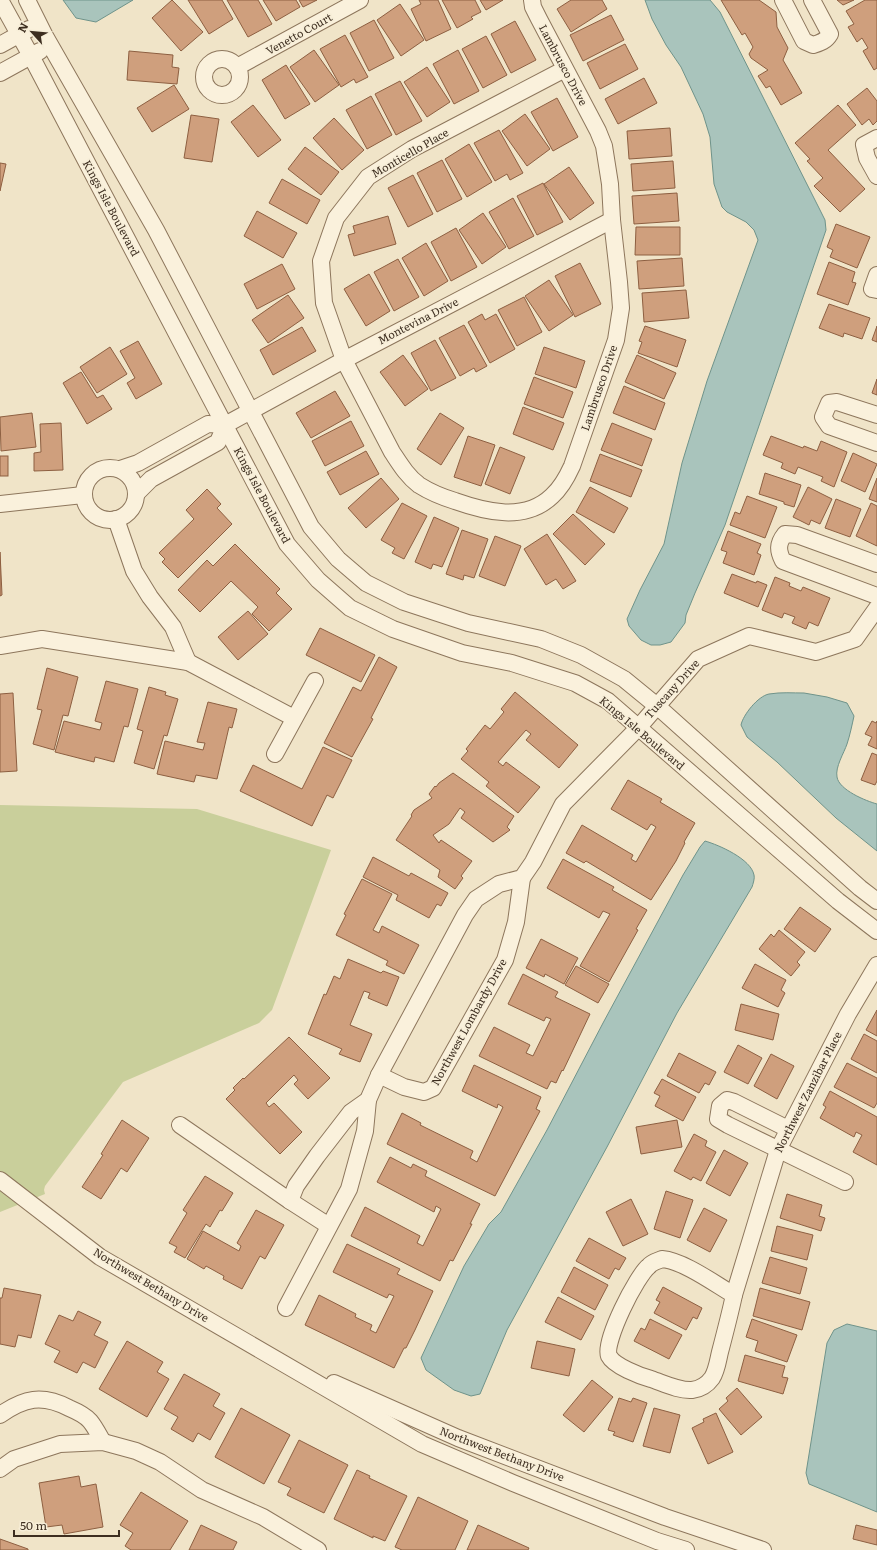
<svg xmlns="http://www.w3.org/2000/svg" width="877" height="1550" viewBox="0 0 877 1550" font-family="Literata,serif">
<rect width="100%" height="100%" fill="#f0e4c8"/>
<path fill="#c9cf9b" d="M0,805L197,809L331,850L272,1010L259,1023L123,1082L45,1186L44,1190L45,1194L0,1212Z"/>
<g fill="#a9c4bc" stroke="#6f938a">
<path d="M63,0H133L96,22L76,18Z"/>
<path d="M645,0H710L720,12L819,208L825,220L826,230L725,525L695,593L686,615L685,623L671,642L660,645H651L641,640L629,626L627,619L640,590L664,544L682,463L707,381L758,240L754,230L746,222L727,212L722,207L714,184L710,137L703,114L681,67L666,45L652,19Z"/>
<path d="M804,693L827,697L847,703L854,716C852,725 850,735 847,744C844,753 835,767 837,777C839,790 866,801 877,804V851L836,818L777,762L747,737L741,725C743,715 758,696 769,694C781,692 793,693 804,693Z"/>
<path d="M705,841C719,845 751,859 754,875C755,878 753,884 752,887L677,1013L607,1147L507,1330L480,1394L471,1396L454,1390L426,1370L421,1358L464,1266L489,1224L501,1212L547,1130L603,1023L683,875L700,847Z"/>
<path d="M847,1324L877,1331V1512L809,1484L806,1473L827,1343L834,1330Z"/>
</g>
<g fill="#cf9f7d" stroke="#8d5f41">
<path d="M172,0L203,32L181,51L152,18Z"/>
<path d="M188,0H222L233,19L209,34Z"/>
<path d="M227,0H258L272,24L248,37Z"/>
<path d="M263,0H296L300,7L276,21Z"/>
<path d="M299,0H317L303,7Z"/>
<path d="M419,0H438L451,29L426,41L411,9L421,4Z"/>
<path d="M442,0H475L481,12L471,17L473,19L457,28Z"/>
<path d="M480,0H503L486,10Z"/>
<path d="M571,0H602L607,9L571,32L557,9Z"/>
<path d="M721,0H759L776,12L777,27L788,48L783,60L802,93L781,105L770,86L766,88L758,76L768,70L751,58L749,54L753,47L745,33L742,35Z"/>
<path d="M837,0H854L843,5Z"/>
<path d="M865,0H877V68L874,70L863,51L868,48L862,38L857,42L848,27L854,24L846,11Z"/>
<path d="M400,4L424,40L401,56L377,20Z"/>
<path d="M611,15L624,40L583,61L570,35Z"/>
<path d="M374,20L394,58L369,71L350,33Z"/>
<path d="M515,21L536,60L511,73L491,34Z"/>
<path d="M345,35L368,77L356,83L354,79L341,87L320,49Z"/>
<path d="M486,36L507,75L483,88L462,49Z"/>
<path d="M625,44L638,69L600,89L587,63Z"/>
<path d="M314,50L339,85L315,102L290,67Z"/>
<path d="M458,50L479,91L454,104L433,64Z"/>
<path d="M129,51L173,55L172,67L179,68L177,84L127,80Z"/>
<path d="M286,65L310,104L285,119L262,80Z"/>
<path d="M427,67L450,102L427,117L404,82Z"/>
<path d="M644,78L657,103L618,124L605,99Z"/>
<path d="M400,81L422,121L396,135L375,94Z"/>
<path d="M174,85L189,109L152,132L137,108Z"/>
<path d="M867,88L877,101V121L873,125L869,119L862,125L847,104Z"/>
<path d="M371,96L392,135L367,149L346,110Z"/>
<path d="M557,98L578,137L553,151L531,112Z"/>
<path d="M253,105L281,140L258,157L231,122Z"/>
<path d="M838,105L856,125L828,150L865,189L840,212L814,186L823,178L807,161L810,159L795,143Z"/>
<path d="M525,114L550,149L527,166L502,131Z"/>
<path d="M191,115L219,119L212,162L184,158Z"/>
<path d="M334,118L364,150L342,170L313,138Z"/>
<path d="M670,128L672,156L629,159L627,131Z"/>
<path d="M499,130L523,173L510,180L507,174L495,181L474,143Z"/>
<path d="M469,144L492,182L467,197L445,159Z"/>
<path d="M305,147L339,172L321,195L288,169Z"/>
<path d="M442,160L462,199L437,212L417,173Z"/>
<path d="M673,161L675,188L633,191L631,164Z"/>
<path d="M0,163L6,164L0,191Z"/>
<path d="M569,167L594,203L570,220L544,184Z"/>
<path d="M413,175L433,214L408,227L388,188Z"/>
<path d="M282,179L320,200L307,224L269,203Z"/>
<path d="M543,183L563,222L537,235L517,196Z"/>
<path d="M677,193L679,221L634,224L632,196Z"/>
<path d="M513,198L534,236L509,249L489,212Z"/>
<path d="M257,211L297,233L283,258L244,236Z"/>
<path d="M483,213L506,247L482,264L459,230Z"/>
<path d="M388,216L396,244L354,256L348,235L355,233L353,226Z"/>
<path d="M836,224L870,237L857,268L830,257L833,250L827,247Z"/>
<path d="M636,227H680V255H635Z"/>
<path d="M456,228L477,267L451,281L431,242Z"/>
<path d="M426,243L448,281L424,296L402,258Z"/>
<path d="M682,258L684,286L639,289L637,261Z"/>
<path d="M398,259L419,297L394,311L374,272Z"/>
<path d="M829,262L855,272L852,282L856,283L848,305L817,294Z"/>
<path d="M580,263L601,304L575,317L555,276Z"/>
<path d="M282,264L295,289L257,309L244,284Z"/>
<path d="M369,274L390,311L366,326L344,289Z"/>
<path d="M549,280L573,315L549,331L525,296Z"/>
<path d="M686,290L689,318L644,322L642,293Z"/>
<path d="M288,295L304,318L268,343L252,320Z"/>
<path d="M524,297L542,332L517,346L498,310Z"/>
<path d="M829,304L870,318L862,339L844,333L843,337L819,328Z"/>
<path d="M482,314L485,320L496,314L515,349L490,363L468,322Z"/>
<path d="M464,325L487,366L476,372L474,368L460,376L439,338Z"/>
<path d="M645,326L686,340L677,367L638,353L642,342L639,341Z"/>
<path d="M877,326V342L872,340Z"/>
<path d="M302,327L316,351L273,375L260,350Z"/>
<path d="M435,340L456,378L431,391L411,353Z"/>
<path d="M138,341L162,384L136,399L127,383L135,378L120,351Z"/>
<path d="M110,347L127,374L97,393L80,367Z"/>
<path d="M544,347L585,361L576,388L535,374Z"/>
<path d="M403,355L428,389L405,406L380,372Z"/>
<path d="M637,355L676,373L664,399L625,382Z"/>
<path d="M81,372L97,398L103,395L112,409L87,424L63,383Z"/>
<path d="M534,377L573,392L563,418L524,404Z"/>
<path d="M877,379V395L872,393Z"/>
<path d="M624,386L665,403L655,430L613,413Z"/>
<path d="M335,391L350,416L311,438L296,413Z"/>
<path d="M523,407L564,423L553,450L513,434Z"/>
<path d="M32,413L36,447L1,451L0,417Z"/>
<path d="M440,413L464,428L441,465L417,449Z"/>
<path d="M351,421L364,446L325,466L312,441Z"/>
<path d="M61,423L63,470L34,471V453L41,452L40,424Z"/>
<path d="M612,423L652,439L642,466L601,450Z"/>
<path d="M468,436L495,445L481,486L454,477Z"/>
<path d="M771,436L803,448L804,446L817,451L821,441L847,452L834,487L821,481L823,477L798,467L795,474L781,468L783,463L763,455Z"/>
<path d="M500,447L525,457L510,494L485,484Z"/>
<path d="M366,451L379,474L340,495L327,472Z"/>
<path d="M853,453L877,464L865,492L841,481Z"/>
<path d="M600,454L642,470L631,497L590,481Z"/>
<rect x="0" y="456" width="8" height="20"/>
<path d="M765,473L801,485L794,507L784,504V502L759,494Z"/>
<path d="M381,478L399,499L366,528L348,508Z"/>
<path d="M877,478V502L869,499Z"/>
<path d="M590,487L628,508L614,533L576,512Z"/>
<path d="M808,487L832,499L820,524L811,520L809,525L793,517Z"/>
<path d="M207,489L221,504L217,508L232,524L178,578L162,562L165,559L159,553L194,519L186,510Z"/>
<path d="M747,496L777,507L765,538L730,525L735,512L740,514Z"/>
<path d="M836,499L861,509L850,537L825,528Z"/>
<path d="M402,503L427,516L404,559L392,553L395,548L381,540Z"/>
<path d="M871,503L877,506V546L856,536Z"/>
<path d="M573,514L605,544L585,565L553,534Z"/>
<path d="M434,517L459,528L442,567L433,564L431,569L415,562Z"/>
<path d="M462,530L488,539L474,578L464,575L463,580L446,574Z"/>
<path d="M728,531L761,544L757,553L761,555L754,575L723,563L727,552L721,550Z"/>
<path d="M547,534L576,581L563,589L556,579L546,585L524,549Z"/>
<path d="M495,536L521,546L505,586L479,576Z"/>
<path d="M235,544L280,589L276,593L292,609L269,631L252,614L258,607L231,581L200,612L178,590L207,560L213,566Z"/>
<path d="M0,552L2,595L0,596Z"/>
<path d="M732,574L756,583L757,581L767,585L758,607L724,593Z"/>
<path d="M775,577L790,583L789,586L801,591L803,587L830,598L818,626L809,622L806,629L792,623L795,617L784,613L782,618L762,610Z"/>
<path d="M248,611L268,634L238,660L218,637Z"/>
<path d="M320,628L375,655L361,682L306,655Z"/>
<path d="M379,657L397,667L371,718L373,719L352,757L324,743L353,687L361,691Z"/>
<path d="M47,668L78,677L68,716L63,715L54,750L33,744L42,710L37,709Z"/>
<path d="M106,681L138,689L128,727L124,726L114,762L95,757L94,762L55,752L64,721L100,730L102,723L95,721Z"/>
<path d="M149,687L166,692L165,695L178,699L167,736L164,735L154,769L134,763L143,731L137,729Z"/>
<path d="M515,692L578,745L559,768L526,740L531,734L526,730L498,762L503,766L506,762L540,787L518,813L486,786L489,782L461,759L468,751L466,749L485,725L490,729L504,712L501,709Z"/>
<path d="M13,693L17,771L0,772V694Z"/>
<path d="M208,702L237,709L232,728L229,727L217,779L196,775L194,782L157,774L165,741L203,750L205,743L197,742Z"/>
<path d="M872,721L876,723L877,721V749L868,745L872,737L865,734Z"/>
<path d="M323,747L352,760L333,798L327,795L312,826L240,791L253,765L302,789Z"/>
<path d="M872,753L877,755V781L875,785L861,780Z"/>
<path d="M453,773L514,816L507,827L510,830L493,842L461,818L465,812L460,808L449,824L433,835L439,843L441,840L472,861L461,876L463,878L455,889L438,877L440,870L396,840L412,816L411,815L414,810L432,798L429,794L435,786L436,787L439,783Z"/>
<path d="M628,780L662,799L660,802L695,823L684,842L685,843L676,861L651,900L586,861L584,863L566,853L582,825L633,855L631,859L636,862L656,827L651,824L647,830L611,809Z"/>
<path d="M373,857L409,876L411,873L448,893L441,906L437,904L429,918L396,900L398,895L363,877Z"/>
<path d="M563,859L614,887L612,890L647,910L636,929L638,930L609,982L580,966L610,914L603,911L599,918L547,888Z"/>
<path d="M362,879L392,894L373,930L379,933L382,926L419,945L404,974L386,965L388,961L336,935L346,915L344,914Z"/>
<path d="M800,907L831,929L815,952L784,929Z"/>
<path d="M779,930L805,952L797,962L800,965L791,976L759,949L771,934L774,937Z"/>
<path d="M541,939L578,958L564,984L545,974L544,977L526,968Z"/>
<path d="M348,959L381,973L383,971L399,977L387,1006L368,998L370,993L364,991L350,1025L372,1034L360,1062L339,1054L342,1049L308,1034L324,994L326,995L334,976L340,979Z"/>
<path d="M755,964L786,980L781,990L785,993L778,1007L742,988Z"/>
<path d="M576,966L609,984L598,1003L565,985Z"/>
<path d="M523,974L558,992L555,997L590,1014L563,1071L562,1070L556,1083L551,1081L547,1089L479,1056L494,1027L530,1045L526,1053L533,1056L551,1019L546,1017L544,1021L508,1004Z"/>
<path d="M741,1004L779,1014L773,1040L735,1030Z"/>
<path d="M877,1010V1036L866,1030Z"/>
<path d="M864,1034L877,1041V1073L851,1059Z"/>
<path d="M289,1037L330,1078L308,1099L294,1084L298,1080L294,1075L266,1103L269,1107L274,1103L302,1132L280,1154L226,1099L235,1090L233,1088L243,1078L244,1079Z"/>
<path d="M738,1045L762,1058L748,1084L724,1072Z"/>
<path d="M679,1053L716,1072L709,1085L705,1083L699,1093L667,1076Z"/>
<path d="M771,1054L794,1066L777,1099L754,1086Z"/>
<path d="M847,1063L877,1078V1103L874,1108L834,1087Z"/>
<path d="M474,1065L541,1097L536,1109L540,1111L495,1196L387,1144L402,1113L421,1123L420,1125L473,1151L470,1158L477,1162L503,1107L498,1104L497,1108L462,1091Z"/>
<path d="M662,1079L696,1097L683,1121L655,1106L660,1096L654,1093Z"/>
<path d="M830,1091L877,1117V1165L853,1152L862,1135L856,1132L854,1137L820,1118L826,1107L823,1105Z"/>
<path d="M122,1120L149,1138L127,1172L121,1168L101,1199L82,1187L103,1155L101,1154Z"/>
<path d="M677,1120L682,1147L641,1154L636,1127Z"/>
<path d="M694,1134L707,1141L705,1146L716,1152L701,1181L693,1177L691,1180L674,1171Z"/>
<path d="M724,1150L748,1163L730,1196L706,1183Z"/>
<path d="M390,1157L411,1168L413,1164L427,1171L425,1176L480,1204L470,1224H472L453,1261L450,1260L440,1281L351,1236L365,1207L420,1236L417,1243L423,1246L441,1209L436,1206L434,1212L377,1182Z"/>
<path d="M205,1176L233,1193L222,1211L220,1210L210,1227L206,1224L185,1258L174,1252L177,1247L169,1243L187,1213L183,1210Z"/>
<path d="M666,1191L693,1200L680,1238L654,1229Z"/>
<path d="M787,1194L822,1205L819,1216L825,1218L821,1231L780,1218Z"/>
<path d="M631,1199L648,1234L623,1246L606,1212Z"/>
<path d="M704,1208L727,1220L710,1252L687,1240Z"/>
<path d="M256,1210L284,1225L265,1259L260,1256L242,1289L223,1279L224,1276L206,1266L204,1269L187,1259L203,1231L239,1251L241,1246L237,1243Z"/>
<path d="M777,1226L813,1235L807,1260L771,1251Z"/>
<path d="M589,1238L626,1258L619,1270L615,1268L609,1279L576,1261Z"/>
<path d="M347,1244L400,1269L397,1274L433,1291L415,1330L406,1348H404L394,1368L305,1325L319,1295L356,1314L355,1317L372,1325L370,1330L376,1333L394,1296L389,1294L387,1298L333,1272Z"/>
<path d="M770,1257L807,1268L800,1294L762,1283Z"/>
<path d="M574,1267L608,1285L595,1310L561,1292Z"/>
<path d="M663,1287L702,1308L697,1319L693,1317L686,1330L654,1313L660,1302L656,1300Z"/>
<path d="M4,1288L41,1295L31,1338L18,1335L15,1347L0,1344V1298H2Z"/>
<path d="M760,1288L810,1302L802,1330L753,1316Z"/>
<path d="M558,1297L594,1316L581,1340L545,1322Z"/>
<path d="M78,1311L101,1322L94,1335L108,1342L95,1368L83,1362L77,1373L54,1362L60,1351L45,1344L59,1315L73,1321Z"/>
<path d="M650,1319L682,1335L669,1359L634,1341L641,1328L645,1330Z"/>
<path d="M752,1319L797,1335L787,1362L755,1351L758,1341L746,1337Z"/>
<path d="M127,1341L163,1362L157,1372L169,1379L147,1417L99,1389Z"/>
<path d="M537,1341L575,1349L569,1376L531,1368Z"/>
<path d="M745,1355L785,1366L782,1377L788,1378L783,1394L738,1381Z"/>
<path d="M184,1374L220,1394L213,1406L225,1413L210,1440L198,1433L193,1442L171,1429L178,1417L164,1409Z"/>
<path d="M592,1380L613,1397L584,1432L563,1415Z"/>
<path d="M737,1388L762,1417L741,1435L719,1409L728,1401L726,1398Z"/>
<path d="M619,1398L631,1402L633,1398L647,1403L633,1442L613,1435L615,1432L608,1430Z"/>
<path d="M241,1408L290,1435L264,1484L215,1457Z"/>
<path d="M654,1408L680,1415L670,1453L643,1446Z"/>
<path d="M716,1413L733,1452L708,1464L692,1428L704,1422L703,1419Z"/>
<path d="M299,1440L348,1465L324,1513L287,1495L291,1488L278,1482Z"/>
<path d="M357,1470L370,1476L369,1478L407,1496L385,1541L373,1536V1538L334,1519Z"/>
<path d="M79,1476L81,1487L96,1484L103,1527L64,1534L62,1525L46,1527L39,1483Z"/>
<path d="M141,1492L188,1521L170,1550H131L125,1546L133,1533L120,1525Z"/>
<path d="M418,1497L468,1521L455,1550H402L395,1547Z"/>
<path d="M201,1525L237,1542L233,1550H189Z"/>
<path d="M478,1525L529,1548L528,1550H467Z"/>
<path d="M856,1525L877,1530V1545L853,1539Z"/>
<path d="M0,1539L28,1549V1550H0Z"/>
</g>
<g fill="none" stroke-linecap="round" stroke-linejoin="round">
<defs>
<g id="minor">
<path d="M0,0L31,56L287,544L318,580L350,608L393,629L462,653L512,663L575,683L608,701L838,901L877,931"/>
<path d="M27,0L45,36L156,230L311,527L338,559L366,583L404,602L468,623L541,639L581,655L624,679L657,706L860,888L877,901"/>
<path d="M532,0L533,7L539,19L598,131L604,146L610,184L612,220L619,282L621,308L616,340L572,466C567,477 561,488 552,496C525,522 486,512 455,501C442,497 430,492 419,485C407,476 400,464 392,452L344,360L324,303L321,261L336,218L368,177L412,149L565,69"/>
<path d="M783,0L804,41L813,45C820,43 826,41 830,34L812,0"/>
<path d="M0,45L29,29"/>
<circle cx="222" cy="77" r="18"/>
<path d="M237,67L360,0"/>
<path d="M0,73L40,51"/>
<path d="M877,138L864,145L867,158L877,176"/>
<path d="M877,275L872,289L877,290"/>
<path d="M877,415L837,402L829,403L823,417L829,426L877,443"/>
<path d="M225,425L344,360L612,220"/>
<circle cx="110" cy="494" r="26"/>
<path d="M120,469L138,463L208,424L225,425"/>
<path d="M137,493L151,479L218,442L225,425"/>
<path d="M0,504L83,495"/>
<path d="M116,519L134,571L150,597L173,627L188,662"/>
<path d="M877,564L797,535L785,534C777,544 778,551 783,561L877,596"/>
<path d="M0,646L42,639L188,662L294,718"/>
<path d="M275,754L315,681"/>
<path d="M379,1075L404,1087L424,1092L433,1088L505,960L516,922L522,878"/>
<path d="M180,1125L290,1201L329,1226"/>
<path d="M788,1129L734,1102L727,1100L720,1106L718,1119L728,1125L845,1182"/>
<path d="M0,1180L100,1257L422,1444L513,1483L657,1541L686,1550"/>
<path d="M290,1201L296,1186L317,1156L351,1112L368,1100L379,1075L465,915L476,899L499,884L522,878L533,862L563,804L638,728L698,659L749,636L816,652L855,639L877,608"/>
<path d="M662,1259C684,1261 715,1284 734,1295C730,1314 725,1333 720,1352C718,1360 717,1370 712,1378C707,1385 700,1389 692,1390C679,1391 663,1383 651,1379C640,1376 614,1366 609,1356C603,1342 637,1275 649,1266C652,1262 658,1261 662,1259Z"/>
<path d="M734,1295L778,1150L848,1014L877,965"/>
<path d="M286,1308L349,1189L365,1131L368,1100"/>
<path d="M334,1383L458,1438L665,1517L763,1550"/>
<path d="M0,1415C24,1398 42,1394 69,1408C76,1411 85,1415 90,1421C95,1427 99,1435 103,1442"/>
<path d="M0,1469L14,1459L60,1444L103,1442L136,1451L160,1462L202,1490L263,1517L318,1550"/>
</g>
</defs>
<use href="#minor" stroke="#8d765c" stroke-width="18"/>
<use href="#minor" stroke="#faf1dc" stroke-width="16"/>
</g>
<g text-anchor="middle" stroke-width="3.5" stroke-linejoin="round" paint-order="stroke">
<g font-size="11" fill="#3d2e20" stroke="#f7eed8">
<text transform="translate(299 34) rotate(-29)" y="4">Venetto Court</text>
<text transform="translate(563 65) rotate(62)" y="4">Lambrusco Drive</text>
<text transform="translate(410 153) rotate(-30)" y="4">Monticello Place</text>
<text transform="translate(111 208) rotate(62)" y="4">Kings Isle Boulevard</text>
<text transform="translate(418 321) rotate(-27)" y="4">Montevina Drive</text>
<text transform="translate(599 388) rotate(-71)" y="4">Lambrusco Drive</text>
<text transform="translate(262 495) rotate(62)" y="4">Kings Isle Boulevard</text>
<text transform="translate(672 689) rotate(-48)" y="4">Tuscany Drive</text>
<text transform="translate(642 733) rotate(40)" y="4">Kings Isle Boulevard</text>
<text transform="translate(469 1022) rotate(-61)" y="4">Northwest Lombardy Drive</text>
<text transform="translate(808 1092) rotate(-63)" y="4">Northwest Zanzibar Place</text>
<text transform="translate(151 1285) rotate(31)" y="4">Northwest Bethany Drive</text>
<text transform="translate(502 1454) rotate(21)" y="4">Northwest Bethany Drive</text>
</g>
</g>
<g transform="translate(32 32) rotate(297)" stroke="#f7eed8" stroke-width="3" paint-order="stroke">
<path d="M0-3L7 15L0 10L-7 15Z" fill="#3d2e20"/>
<text y="-6" font-size="11" font-weight="bold" text-anchor="middle" fill="#3d2e20">N</text>
</g>
<path d="M14 1530v6h105v-6" fill="none" stroke="#3d2e20" stroke-width="2"/>
<text x="20" y="1530" font-size="12" fill="#3d2e20" stroke="#f7eed8" stroke-width="3" paint-order="stroke">50 m</text>
</svg>
